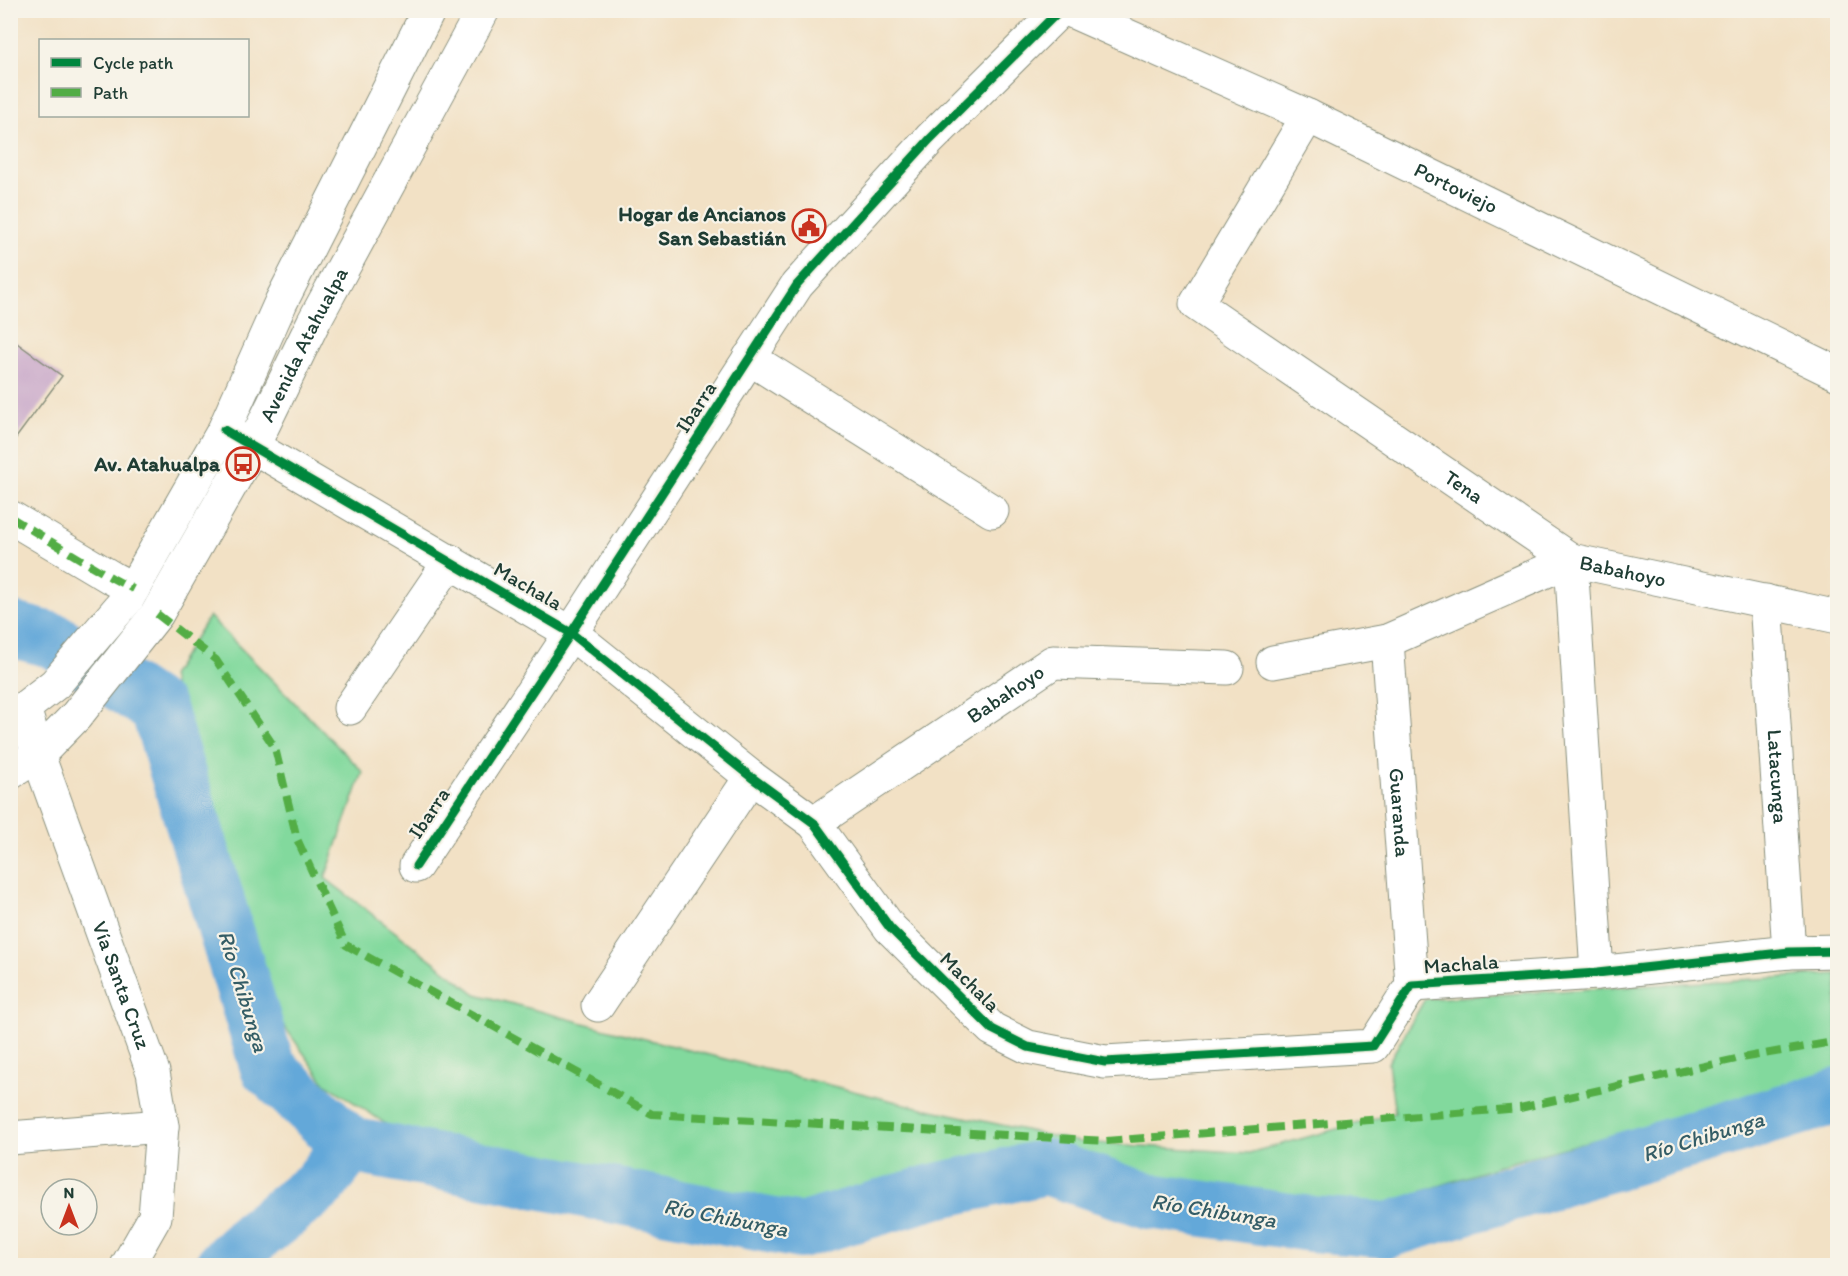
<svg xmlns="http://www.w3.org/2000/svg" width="1848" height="1276" viewBox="0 0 1848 1276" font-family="Itim,sans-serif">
<rect width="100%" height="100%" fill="#f7f3e8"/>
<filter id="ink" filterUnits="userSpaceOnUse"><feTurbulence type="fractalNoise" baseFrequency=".0167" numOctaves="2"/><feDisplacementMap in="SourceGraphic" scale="12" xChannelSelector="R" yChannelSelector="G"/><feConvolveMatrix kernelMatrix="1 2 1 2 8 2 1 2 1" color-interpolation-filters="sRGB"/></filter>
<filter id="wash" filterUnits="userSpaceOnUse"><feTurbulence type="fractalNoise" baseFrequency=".008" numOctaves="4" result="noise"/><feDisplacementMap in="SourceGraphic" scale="24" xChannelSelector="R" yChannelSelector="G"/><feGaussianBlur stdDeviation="1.35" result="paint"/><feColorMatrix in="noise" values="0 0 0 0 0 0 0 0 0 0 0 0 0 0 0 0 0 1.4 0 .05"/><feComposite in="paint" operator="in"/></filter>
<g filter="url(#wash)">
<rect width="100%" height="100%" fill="#f2e1c5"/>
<path fill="#82d99d" stroke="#508b68" stroke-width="1.5" d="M209,616L363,772L325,878L476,994L613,1031L909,1105L1080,1142L1249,1153L1395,1113L1388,1063L1425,999L1837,974V1079L1815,1081L1512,1162L1353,1214L1214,1192L978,1165L892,1177L782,1209L583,1172L392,1128L325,1083L256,987L206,831L171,676Z"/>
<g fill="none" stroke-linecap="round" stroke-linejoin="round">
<g stroke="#64a8d9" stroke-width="56">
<path d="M10,629L55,641L158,709L268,1068L350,1145L800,1231L932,1192L1046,1167L1149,1201L1311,1224L1388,1230L1838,1096"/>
<path d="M223,1266L252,1238L318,1186L350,1145"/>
</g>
</g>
<g id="blocks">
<path fill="#c7a6c8" d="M10,338L62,376L10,446Z"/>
</g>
</g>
<g filter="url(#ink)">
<use href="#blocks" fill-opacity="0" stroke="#888f7c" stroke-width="1.5"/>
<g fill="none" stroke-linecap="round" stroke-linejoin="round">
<defs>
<g id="street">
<path id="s1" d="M1069,10L1308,116L1838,374"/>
<path id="s2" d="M1308,116L1196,304L1571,560"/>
<path d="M749,358L992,511"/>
<path d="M228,432L571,633L751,777L814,823L890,928L992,1029L1028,1047L1105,1062L1373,1046L1412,985L1597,973L1789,952L1838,951"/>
<path d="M10,517L112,578L133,589"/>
<path d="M1571,560L1597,973"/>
<path id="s3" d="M1766,601L1789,952"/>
<path id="s4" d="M1387,641L1412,985"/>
<path id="s5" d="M1273,662L1387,641L1571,560L1838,617"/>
<path id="s6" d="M24,708L38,755L153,1072L162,1126L155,1217L127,1266"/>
<path d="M350,708L450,561"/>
<path id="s7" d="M814,823L1053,662L1227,668"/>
<path d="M416,866L571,633L797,285L930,139L1060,10"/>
<path d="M598,1005L751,777"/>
<path d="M10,1138L162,1126"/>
</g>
<g id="secondary">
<path d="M10,719L55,684L128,598L133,589L224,430L281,302L429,10"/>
<path id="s8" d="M10,773L38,755L76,716L157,614L253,446L313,323L483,10"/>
</g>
</defs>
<use href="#street" stroke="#888f7c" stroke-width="35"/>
<use href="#secondary" stroke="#888f7c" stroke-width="35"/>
<use href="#street" stroke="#fff" stroke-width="33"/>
<use href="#secondary" stroke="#fff" stroke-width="33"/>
<g stroke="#52ad45" stroke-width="8" stroke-dasharray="15 8" stroke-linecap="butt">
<path d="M10,517L112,578L133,589"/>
<path d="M157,614L216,660L275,748L297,839L346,945L652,1114L1106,1141L1520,1108L1736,1059L1838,1041"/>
</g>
<defs>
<g id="cycleway">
<path d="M224,430L571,633L751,777L814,823L890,928L992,1029L1028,1047L1105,1062L1373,1046L1412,985L1597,973L1789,952L1838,951"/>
<path d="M416,866L571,633L797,285L930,139L1060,10"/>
</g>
</defs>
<use href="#cycleway" stroke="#f7f3e8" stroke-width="13"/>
<use href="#cycleway" stroke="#00873e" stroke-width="9"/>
</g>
</g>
<defs>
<symbol id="civic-ring" viewBox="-11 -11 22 22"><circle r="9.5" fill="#f7f3e8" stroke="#c8321e" stroke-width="1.5"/><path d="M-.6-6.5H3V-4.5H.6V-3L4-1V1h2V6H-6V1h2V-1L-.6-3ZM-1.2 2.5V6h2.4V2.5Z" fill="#c8321e"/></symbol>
<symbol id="bus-ring" viewBox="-11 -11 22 22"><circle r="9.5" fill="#f7f3e8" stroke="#c8321e" stroke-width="1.5"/><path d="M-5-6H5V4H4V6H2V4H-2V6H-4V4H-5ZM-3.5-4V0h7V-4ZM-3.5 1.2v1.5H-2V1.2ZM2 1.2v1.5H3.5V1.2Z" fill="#c8321e"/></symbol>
</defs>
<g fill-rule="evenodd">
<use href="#civic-ring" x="790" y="207" width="38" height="38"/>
<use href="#bus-ring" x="224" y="445" width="38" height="38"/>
</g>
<g text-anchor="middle" stroke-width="4.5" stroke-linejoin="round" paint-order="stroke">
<g font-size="21" fill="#1f3d34" stroke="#f7f3e8">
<text dy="7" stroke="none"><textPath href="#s1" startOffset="426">Portoviejo</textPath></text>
<text dy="7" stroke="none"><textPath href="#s8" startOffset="525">Avenida Atahualpa</textPath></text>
<text transform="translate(696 407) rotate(-57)" y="7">Ibarra</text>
<text dy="7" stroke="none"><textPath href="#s2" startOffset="543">Tena</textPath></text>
<text dy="7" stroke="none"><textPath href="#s5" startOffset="370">Babahoyo</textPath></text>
<text transform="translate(528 586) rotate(30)" y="7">Machala</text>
<text dy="7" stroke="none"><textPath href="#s7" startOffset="231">Babahoyo</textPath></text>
<text dy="7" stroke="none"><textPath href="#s3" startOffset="176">Latacunga</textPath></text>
<text transform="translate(429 813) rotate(-56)" y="7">Ibarra</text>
<text dy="7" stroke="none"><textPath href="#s4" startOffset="172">Guaranda</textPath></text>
<text transform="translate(1461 964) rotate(-4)" y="7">Machala</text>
<text transform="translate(970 982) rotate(45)" y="7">Machala</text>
<text dy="7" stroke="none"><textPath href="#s6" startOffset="294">Vía Santa Cruz</textPath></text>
</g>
<g font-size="21" font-weight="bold" fill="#1f3d34" stroke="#f7f3e8" text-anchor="end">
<text x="786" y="221">Hogar de Ancianos<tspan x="786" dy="24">San Sebastián</tspan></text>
<text x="220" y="471">Av. Atahualpa</text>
</g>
<g font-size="22" font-style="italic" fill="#345d66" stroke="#f7f3e8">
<text transform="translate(244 991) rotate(73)" y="8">Río Chibunga</text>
<text transform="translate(1703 1136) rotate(-17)" y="8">Río Chibunga</text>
<text transform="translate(1214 1210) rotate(9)" y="8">Río Chibunga</text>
<text transform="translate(726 1217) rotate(11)" y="8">Río Chibunga</text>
</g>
</g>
<rect width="1848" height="1276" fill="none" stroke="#f7f3e8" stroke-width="36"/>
<rect x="39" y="39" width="210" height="78" fill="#f7f3e8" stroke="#a1aaa0" stroke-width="1.5"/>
<rect x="51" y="58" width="30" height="9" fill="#00873e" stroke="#a1aaa0" stroke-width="1.5"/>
<text x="93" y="69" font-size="18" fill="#1f3d34">Cycle path</text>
<rect x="51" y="88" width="30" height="9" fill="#52ad45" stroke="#a1aaa0" stroke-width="1.5"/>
<text x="93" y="99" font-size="18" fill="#1f3d34">Path</text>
<g transform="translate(69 1207)"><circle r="28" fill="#f7f3e8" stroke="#a1aaa0" stroke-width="1.5"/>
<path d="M0-4.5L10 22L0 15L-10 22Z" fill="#c8321e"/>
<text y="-9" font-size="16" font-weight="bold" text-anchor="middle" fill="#1f3d34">N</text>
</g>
</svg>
